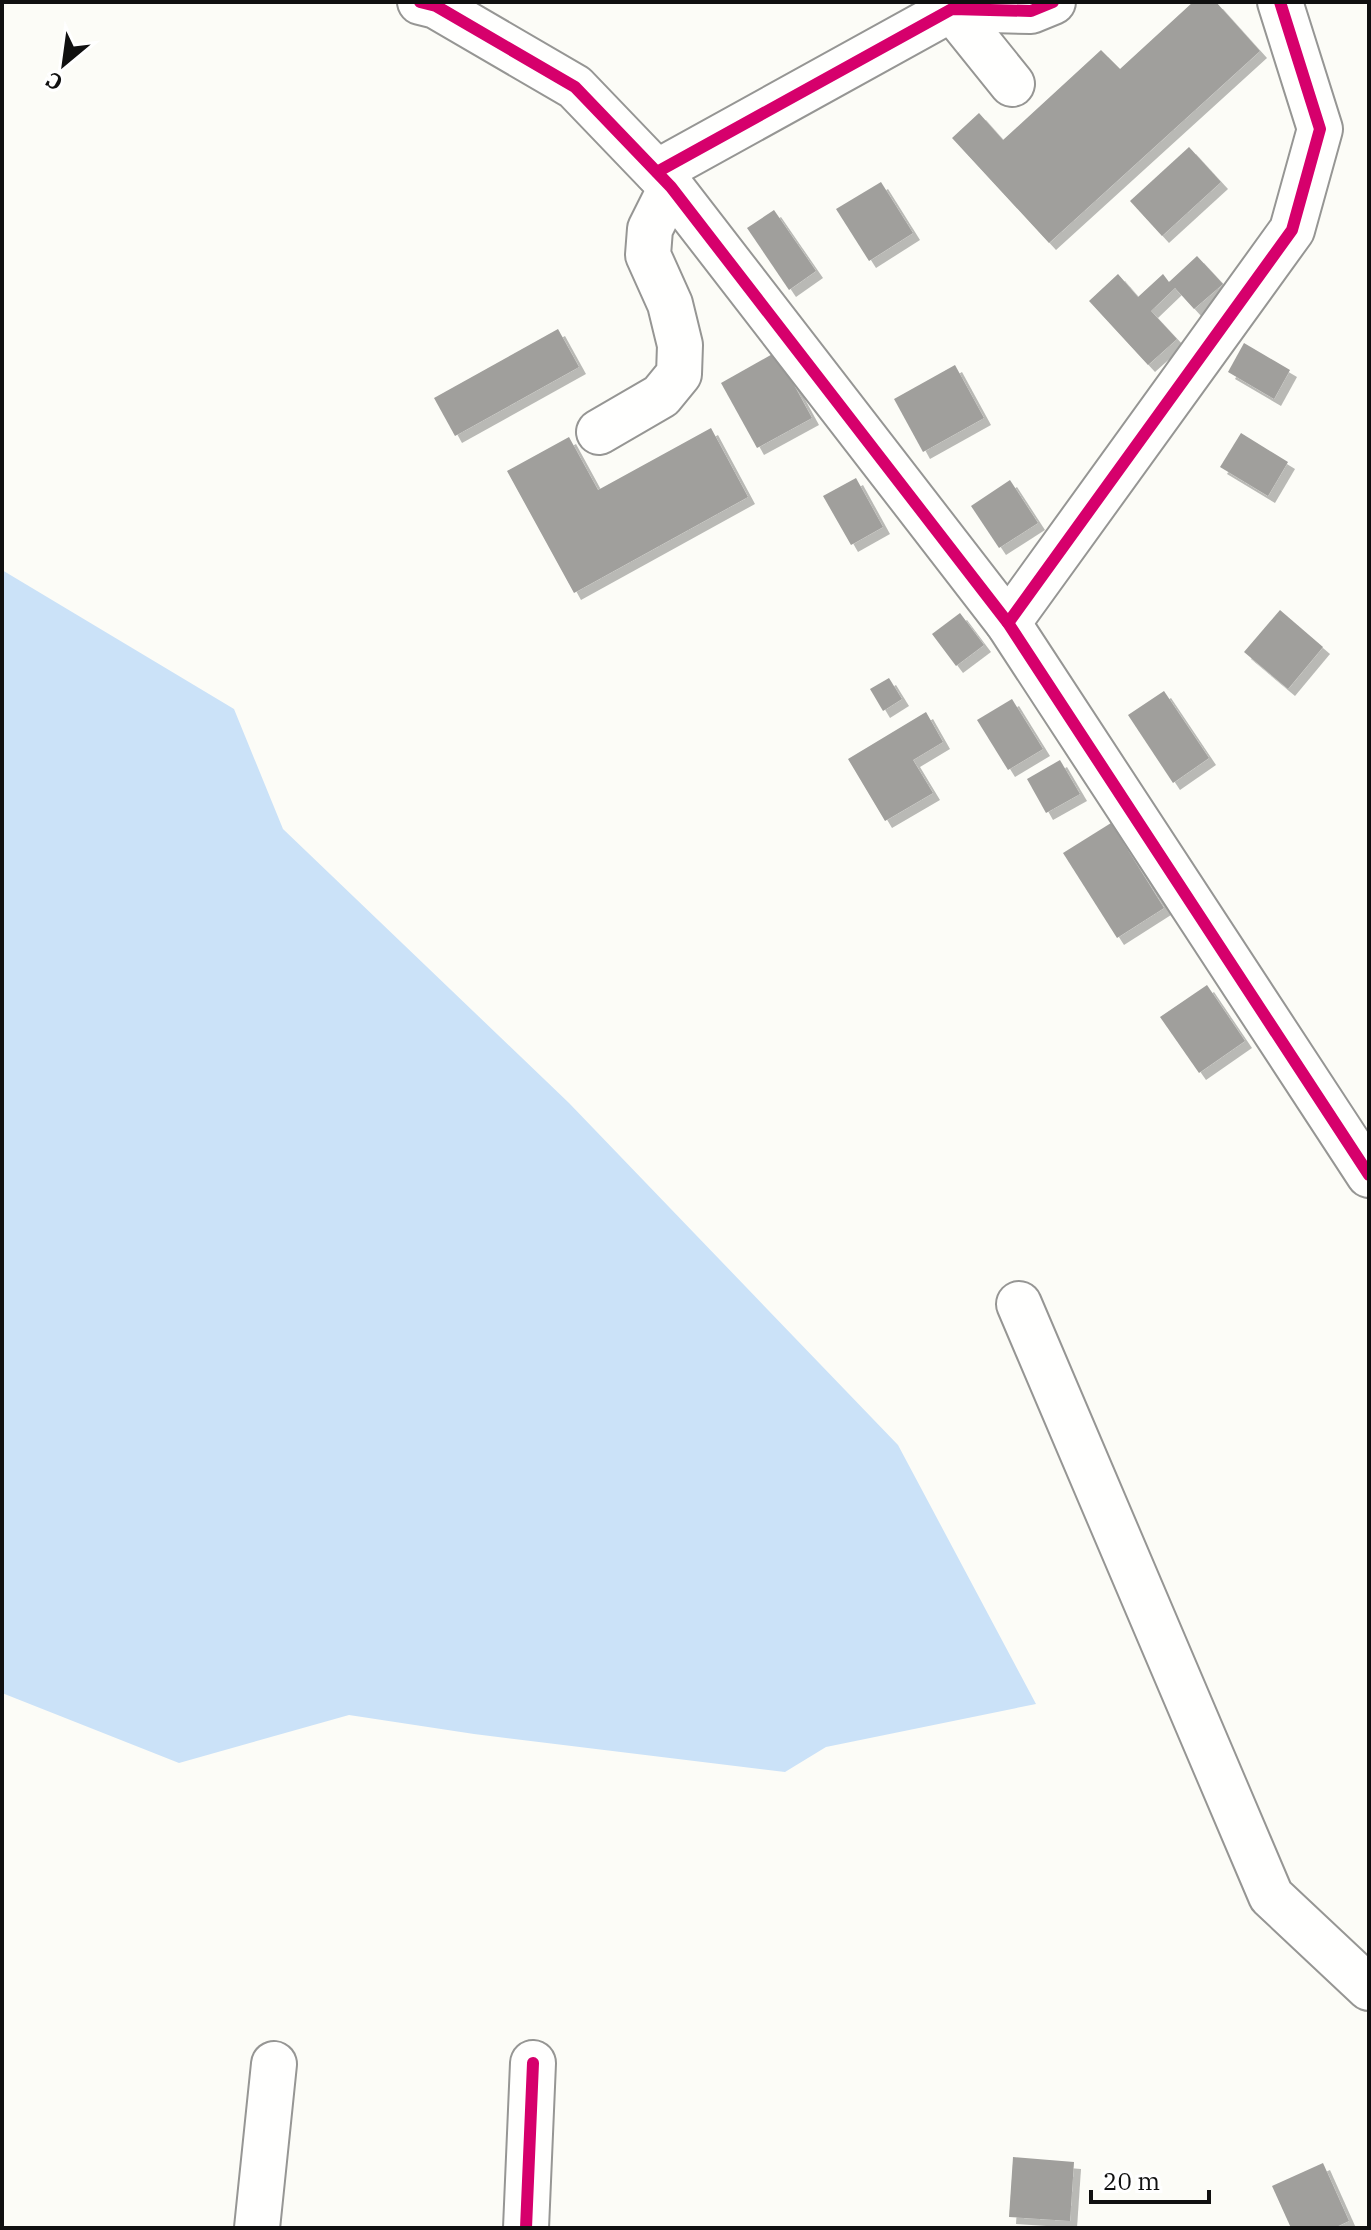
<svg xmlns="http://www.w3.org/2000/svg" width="1371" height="2230" viewBox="0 0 1371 2230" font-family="'IBM Plex Serif',serif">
<defs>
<filter id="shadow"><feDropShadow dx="7" dy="7" stdDeviation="0" flood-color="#0004"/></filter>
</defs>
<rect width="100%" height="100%" fill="#fcfcf7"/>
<path fill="#cbe2f8" d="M2,570L234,709L283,829L569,1103L898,1445L1036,1704L826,1747L785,1772L474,1734L349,1715L179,1763L2,1693Z"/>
<g fill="#a09f9c" filter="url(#shadow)">
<path d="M1193,2H1216L1260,51L1049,243L952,138L979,113L1003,140L1101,50L1120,69Z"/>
<path d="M1189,147L1221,182L1162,236L1130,201Z"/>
<path d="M881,182L913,233L869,261L836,209Z"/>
<path d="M774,210L816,271L789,290L747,228Z"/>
<path d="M1197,256L1223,284L1194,309L1175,288L1151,311L1177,339L1148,365L1089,301L1118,274L1138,297L1163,274L1169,282Z"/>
<path d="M558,329L579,367L455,436L434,398Z"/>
<path d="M1244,343L1290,370L1274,399L1228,372Z"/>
<path d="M776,352L812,418L757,448L721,383Z"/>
<path d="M955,365L984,418L923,452L894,399Z"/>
<path d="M711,428L748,497L574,593L507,471L569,437L598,490Z"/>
<path d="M1241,433L1288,462L1268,496L1220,467Z"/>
<path d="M856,478L883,527L851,545L823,496Z"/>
<path d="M1010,480L1038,523L999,548L971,506Z"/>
<path d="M1280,610L1323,647L1288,689L1244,652Z"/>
<path d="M960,613L984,645L956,666L932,634Z"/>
<path d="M889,678L902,699L883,711L870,689Z"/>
<path d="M1164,691L1209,758L1173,783L1128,715Z"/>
<path d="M1012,699L1043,749L1008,770L977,720Z"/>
<path d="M926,712L943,742L913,760L933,793L885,821L848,759Z"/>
<path d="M1060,760L1080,794L1046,813L1027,779Z"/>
<path d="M1111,823L1164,908L1117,938L1063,853Z"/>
<path d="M1207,985L1245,1041L1199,1073L1160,1017Z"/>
<path d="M1013,2157L1074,2162L1070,2221L1009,2217Z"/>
<path d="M1323,2163L1349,2221L1334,2228H1291L1272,2186Z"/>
</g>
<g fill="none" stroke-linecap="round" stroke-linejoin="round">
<defs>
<g id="minor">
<path d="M420,2L436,6L575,87L671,187L1008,623L1369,1175"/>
<path d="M946,2L1012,84"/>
<path d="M657,172L952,9L1031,11L1053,2"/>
<path d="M599,432L661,396L679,374L680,345L670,304L648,255L650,229L671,187"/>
<path d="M1008,623L1292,230L1320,129L1280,2"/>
<path d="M1019,1304L1271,1896L1369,1988"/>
<path d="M257,2228L274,2064"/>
<path d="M526,2228L533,2063"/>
</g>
</defs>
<use href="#minor" stroke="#969694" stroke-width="48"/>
<use href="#minor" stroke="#fffffe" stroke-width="44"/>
<defs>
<g id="cycleway">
<path d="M420,2L436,6L575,87L671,187L1008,623L1369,1175"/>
<path d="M657,172L952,9L1031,11L1053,2"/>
<path d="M1008,623L1292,230L1320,129L1280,2"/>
<path d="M526,2228L533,2063"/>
</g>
</defs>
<use href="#cycleway" stroke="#fff" stroke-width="17"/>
<use href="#cycleway" stroke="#d6006c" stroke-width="12"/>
</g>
<rect width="1371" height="2230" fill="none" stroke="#101010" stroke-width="8"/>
<g transform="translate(64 64) rotate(209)" stroke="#ffffff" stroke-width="6" paint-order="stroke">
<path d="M0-6L14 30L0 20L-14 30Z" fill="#101010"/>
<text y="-12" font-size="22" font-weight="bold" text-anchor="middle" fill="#101010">С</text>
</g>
<path d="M1091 2190v12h118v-12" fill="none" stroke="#101010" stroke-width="4"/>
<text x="1103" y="2190" font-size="24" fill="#101010" stroke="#ffffff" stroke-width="6" paint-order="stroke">20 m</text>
</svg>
